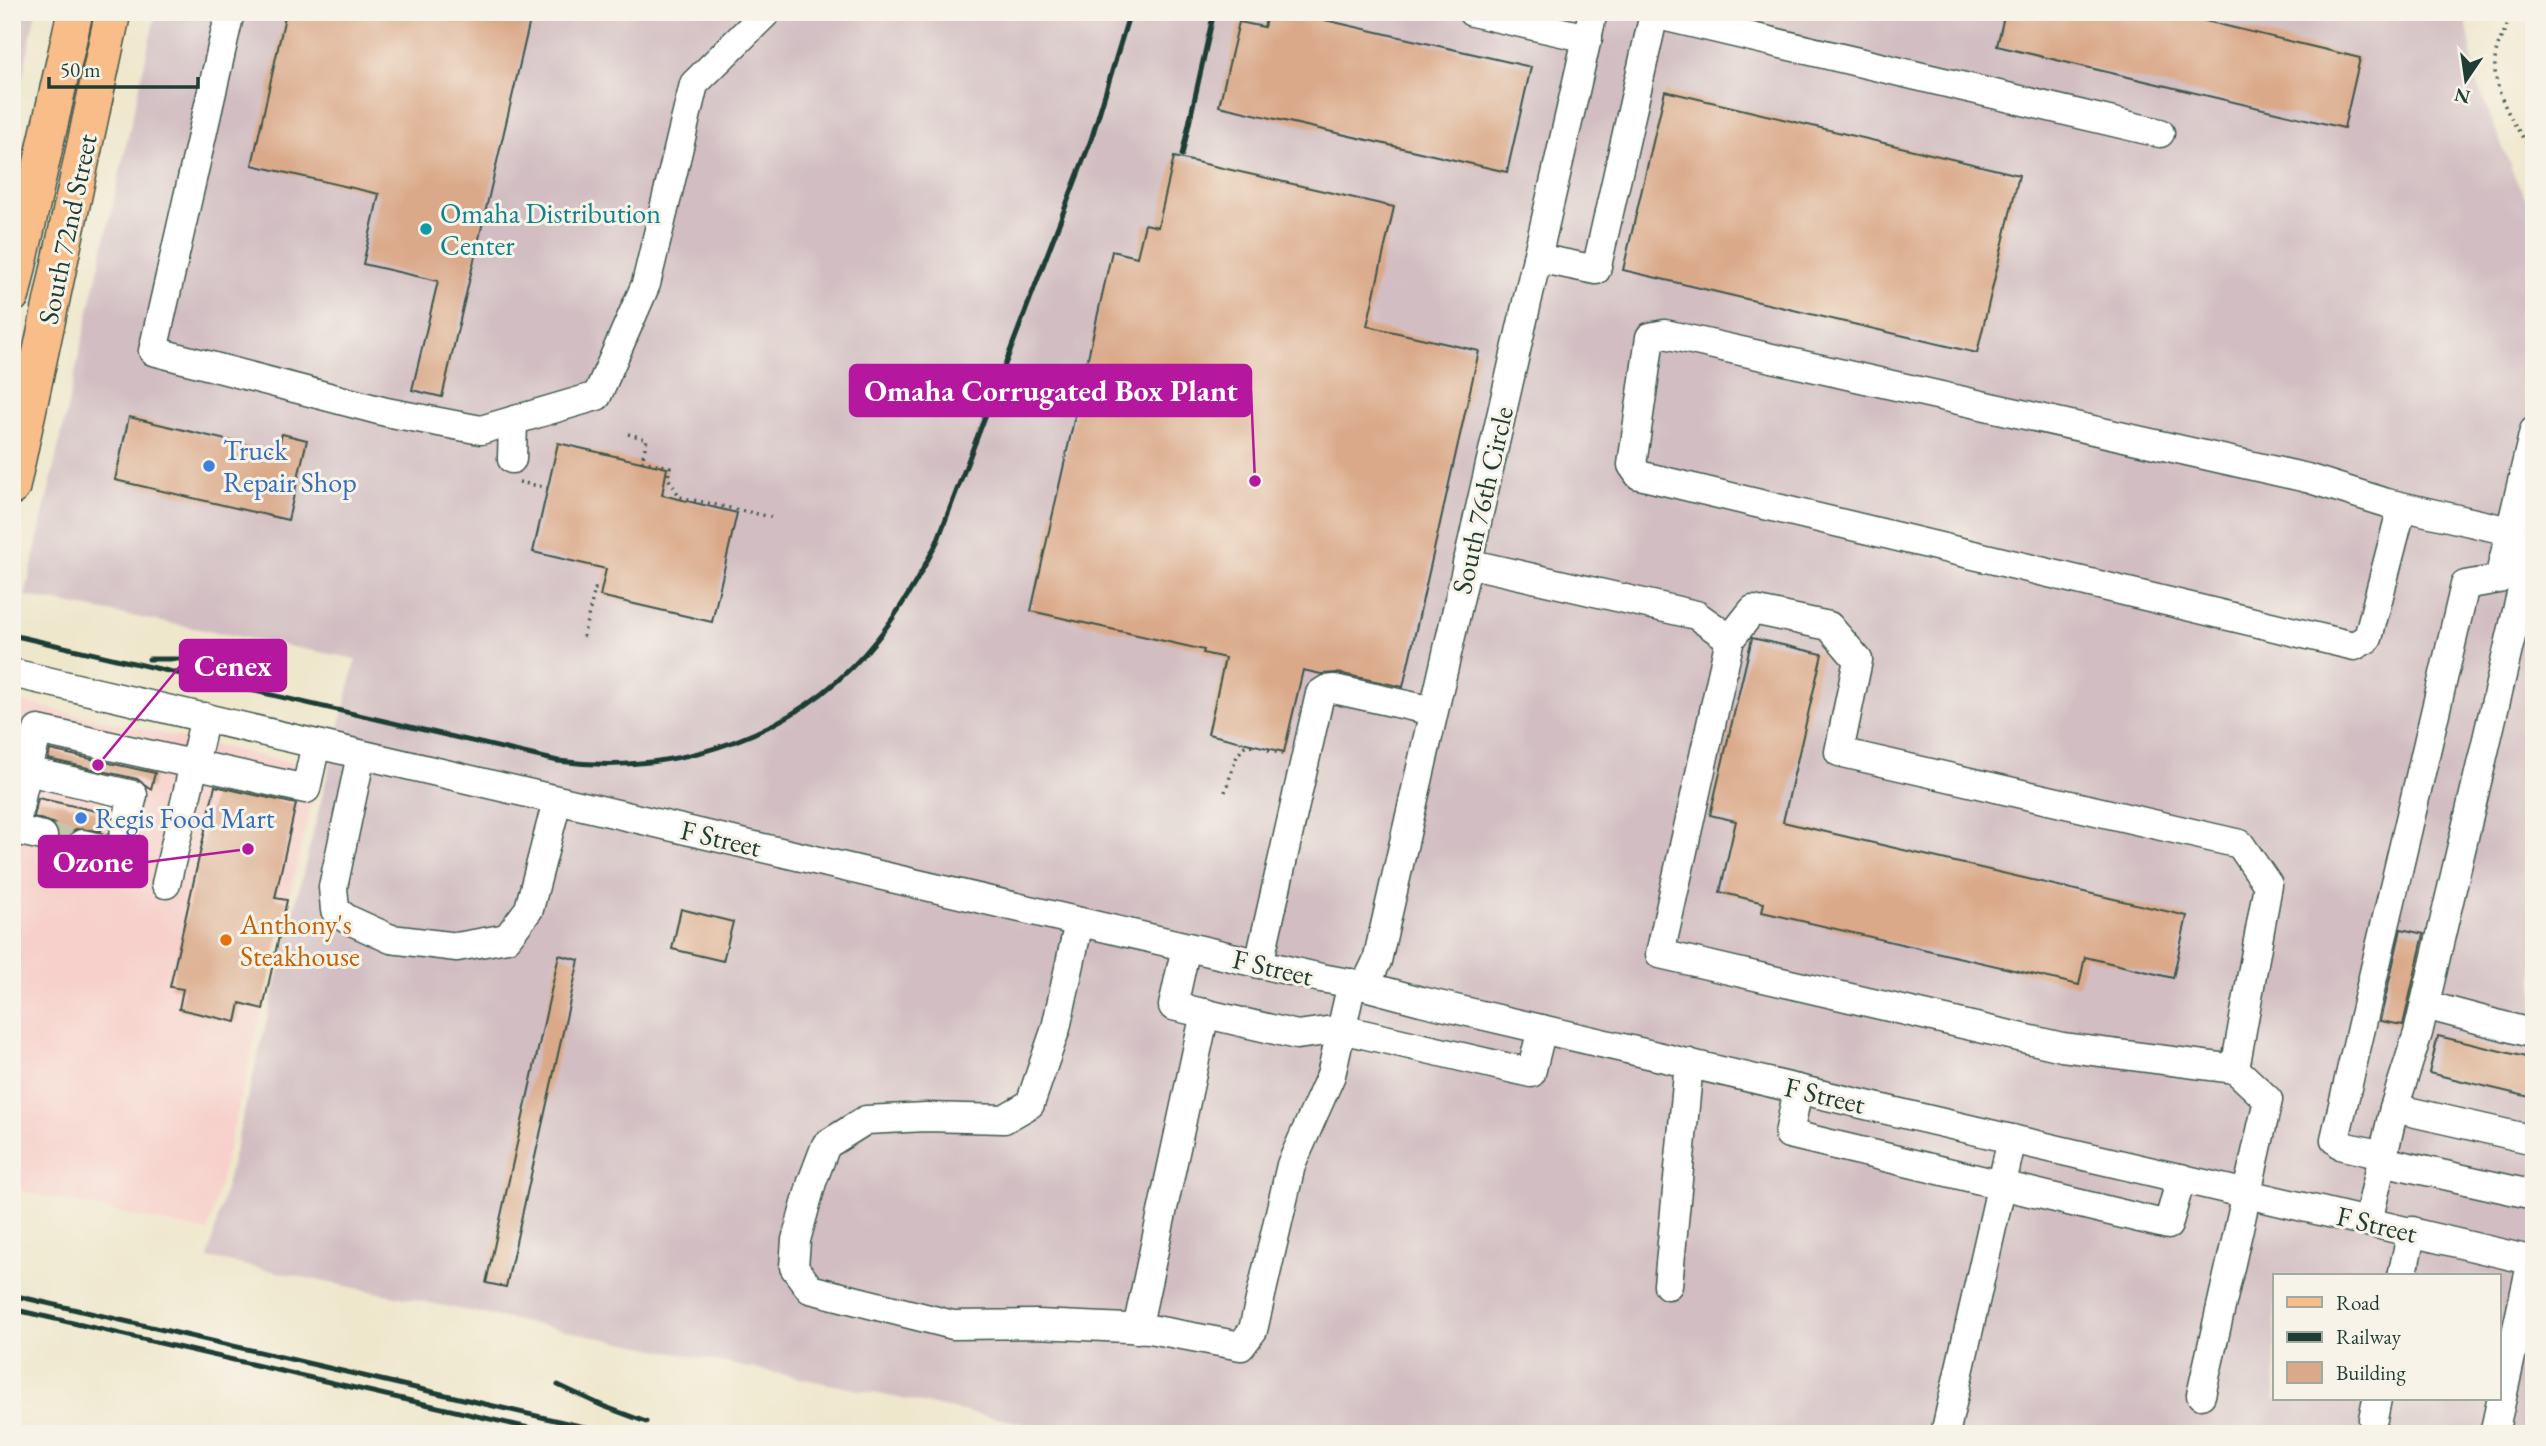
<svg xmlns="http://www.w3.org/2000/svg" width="2546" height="1446" viewBox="0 0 2546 1446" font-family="'EB Garamond',serif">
<rect width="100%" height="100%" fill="#f7f3e8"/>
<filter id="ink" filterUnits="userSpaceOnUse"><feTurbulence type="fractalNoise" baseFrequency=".0143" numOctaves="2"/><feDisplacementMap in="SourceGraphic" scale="14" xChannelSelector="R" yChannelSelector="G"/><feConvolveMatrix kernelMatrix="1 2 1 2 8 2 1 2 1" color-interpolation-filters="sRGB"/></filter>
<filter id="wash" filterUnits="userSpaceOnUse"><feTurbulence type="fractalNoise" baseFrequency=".00686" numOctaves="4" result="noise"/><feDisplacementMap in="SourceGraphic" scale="28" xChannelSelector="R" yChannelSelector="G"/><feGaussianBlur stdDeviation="1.57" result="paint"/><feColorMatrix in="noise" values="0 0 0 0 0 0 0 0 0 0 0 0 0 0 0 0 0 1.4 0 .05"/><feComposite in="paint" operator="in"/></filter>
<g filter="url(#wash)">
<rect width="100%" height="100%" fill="#efe7cc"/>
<path fill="#f7d0cb" d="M12,700L320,769L208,1232L12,1189Z"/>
<g fill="#d2bec2" fill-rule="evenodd">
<path d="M12,12H36L12,129Z"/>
<path d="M156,12H2465L2477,84L2517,182L2534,212V1434H1075L208,1258L356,659L25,596ZM2275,1276H2499V1399H2275Z"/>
</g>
<g id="blocks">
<g fill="#daa989">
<path d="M286,12H532L442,397L412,390L438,281L363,264L379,194L252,165Z"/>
<path d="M1268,12H1290L1531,67L1507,172L1219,106L1239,22L1264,27Z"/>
<path d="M2005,12H2168L2360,58L2344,128L1997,46Z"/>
<path d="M1665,91L2019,175L1977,353L1623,270Z"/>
<path d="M1174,157L1394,207L1367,326L1479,351L1403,687L1338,673L1321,674L1303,670L1284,752L1208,734L1225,658L1203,653L1204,650L1031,611L1112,251L1137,257L1145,224L1158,227Z"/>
<path d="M129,417L277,452L282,434L307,440L288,520L115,480Z"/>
<path d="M558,443L667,468L662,495L737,513L712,622L600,596L606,569L533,552Z"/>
<path d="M1752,638L1822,654L1783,822L2187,916L2173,978L2085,957L2079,985L1762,912L1764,903L1720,892L1736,821L1710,815Z"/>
<path d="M50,750L155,773L151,789L137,779L48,759Z"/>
<path d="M215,786L296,804L275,898L287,900L263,1009L240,1003L236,1022L179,1009L183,989L170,987Z"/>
<path d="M38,798L105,813L101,831L76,829L70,832L66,840V849L56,846L59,839V832L55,824L34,817Z"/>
<path d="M681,909L733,922L723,961L672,949Z"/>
<path d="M2401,929L2424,934L2403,1025L2380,1021Z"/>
<path d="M559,955L579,960L506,1287L486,1283Z"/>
<path d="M2438,1036L2534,1059V1098L2429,1073Z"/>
</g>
</g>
</g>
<g filter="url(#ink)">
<use href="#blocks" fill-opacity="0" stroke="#3e564b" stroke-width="2"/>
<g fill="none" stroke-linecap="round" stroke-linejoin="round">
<path stroke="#c5c5ae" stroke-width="28" stroke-dasharray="28 14" stroke-linecap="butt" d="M43,836L82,844"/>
<defs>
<g id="minor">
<path d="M230,12L153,351L386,412L481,430L597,396L646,284L694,84L767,12"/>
<path d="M1472,12L1588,38"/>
<path d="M1537,258L1596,270L1654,14L2160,133"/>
<path d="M512,459L513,421"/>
<path d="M1467,563L1696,615L1730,639"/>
<path d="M12,673L1321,978L1365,986L1421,1001L2534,1261"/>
<path d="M361,755L333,887L335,910L347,919L391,939L457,947L507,938L529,909L557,801"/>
<path d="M27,771L133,795L120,852L82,844"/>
<path d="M43,836L15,830L22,792L38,730L306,789L316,744"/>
<path d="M166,884L205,717"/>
<path d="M1079,922L1056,1028L1030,1104L1004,1119L926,1117L866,1120L826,1145L812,1182L796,1240L794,1267L810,1289L953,1325L1037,1324L1150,1329L1241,1346L1253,1330L1291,1165L1331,1075L1352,983"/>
<path d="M1186,947L1173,1006L1297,1035L1341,1029L1531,1073L1542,1029"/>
<path d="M1259,964L1320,694L1326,690L1334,689L1433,711"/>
<path d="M1365,986L1377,961L1593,12"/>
<path d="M2425,1005L2534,1034"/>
<path d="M1798,1089L1789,1134L2168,1225L2181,1178"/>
<path d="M2394,1108L2534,1140"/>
<path d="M2383,1155L2343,1146L2335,1139L2465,585L2499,579L2534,431"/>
<path d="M2382,1161L2534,1195"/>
<path d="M2368,1222L2394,1108L2418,1033L2529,560L2510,531L2387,503L2307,478L1665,334L1650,337L1632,465L1639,475L2354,646L2368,638L2402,507"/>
<path d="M2402,1276L2412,1231"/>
<path d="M1668,1285L1689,1063"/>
<path d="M1137,1329L1205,1013"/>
<path d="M2201,1395L2268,1100L2235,1069L2268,885L2240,844L1839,752L1858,660L1829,626L1753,610L1730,639L1660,954L2062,1047L2235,1069"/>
<path d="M2373,1419L2377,1399"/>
<path d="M1945,1434L2012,1139"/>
<path d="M2494,1434L2532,1260"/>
</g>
<g id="major">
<path d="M12,295L75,12"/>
<path d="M12,487L113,12"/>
</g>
</defs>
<use href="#minor" stroke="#3e564b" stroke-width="31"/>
<use href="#major" stroke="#3e564b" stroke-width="38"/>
<g stroke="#3e564b" stroke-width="3.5" stroke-dasharray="2 5" stroke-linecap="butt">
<path d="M2513,12C2508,25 2499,40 2496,53C2489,88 2515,127 2534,154"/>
<path d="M628,434L647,439L642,461L670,467L668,478L680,497L771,517"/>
<path d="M519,482L548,488"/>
<path d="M583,637L595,589L600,590"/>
<path d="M1268,750L1283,754"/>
<path d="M1225,792L1237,756L1245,746L1254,745"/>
</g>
<use href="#minor" stroke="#fff" stroke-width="28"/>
<use href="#major" stroke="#f8bd88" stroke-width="35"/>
<g stroke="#1f3d34" stroke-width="5">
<path d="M1182,155L1214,12"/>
<path d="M12,635L558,761C678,777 802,734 878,638C902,608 920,576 937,542L1091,140L1130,12"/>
<path d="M149,659H193L249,647"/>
<path d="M12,1295L615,1434"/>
<path d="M12,1309L555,1434"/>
<path d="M558,1385L603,1406L646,1422"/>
</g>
</g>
</g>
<circle fill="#0f9aa8" stroke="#f7f3e8" stroke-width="2.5" cx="426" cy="229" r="7"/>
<g fill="#3f7fe0" stroke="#f7f3e8" stroke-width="2.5">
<circle cx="209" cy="466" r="7"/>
<circle cx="81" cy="818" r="7"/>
</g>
<circle fill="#e8710a" stroke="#f7f3e8" stroke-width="2.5" cx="226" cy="940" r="7"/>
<g text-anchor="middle" stroke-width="6" stroke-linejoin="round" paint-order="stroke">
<g font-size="28" fill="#0d838f" stroke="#f7f3e8" text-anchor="start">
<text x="440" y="223">Omaha Distribution<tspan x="440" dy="32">Center</tspan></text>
</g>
<g font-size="28" fill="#1f3d34" stroke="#f7f3e8">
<text transform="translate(67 229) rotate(-78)" y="10">South 72nd Street</text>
<text transform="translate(1482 500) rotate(-77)" y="10">South 76th Circle</text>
<text transform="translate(721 838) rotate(13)" y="10">F Street</text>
<text transform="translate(1273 967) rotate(13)" y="10">F Street</text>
<text transform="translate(1825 1095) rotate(13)" y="10">F Street</text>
<text transform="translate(2377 1224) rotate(13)" y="10">F Street</text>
</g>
<g font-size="28" fill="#366cbe" stroke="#f7f3e8" text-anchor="start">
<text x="223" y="460">Truck<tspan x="223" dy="32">Repair Shop</tspan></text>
<text x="95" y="828">Regis Food Mart</text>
</g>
<g font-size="28" fill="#c56008" stroke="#f7f3e8" text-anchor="start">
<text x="240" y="934">Anthony's<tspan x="240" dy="32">Steakhouse</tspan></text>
</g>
</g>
<path fill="none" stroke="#b5179e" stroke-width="2.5" d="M1255 481L1251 391M98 765L180 666M248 849L147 862"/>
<g fill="#b5179e" stroke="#f7f3e8" stroke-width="2.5">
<circle cx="1255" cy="481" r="7"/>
<circle cx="98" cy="765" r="7"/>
<circle cx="248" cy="849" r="7"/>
</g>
<g fill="#b5179e" stroke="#b5179e" stroke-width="2.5">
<rect x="850" y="365" width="401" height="51" rx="7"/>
<rect x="180" y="640" width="106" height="51" rx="7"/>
<rect x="39" y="836" width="108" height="51" rx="7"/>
</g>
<g font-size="30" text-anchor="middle" font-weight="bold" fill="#fff">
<text x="1051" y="401">Omaha Corrugated Box Plant</text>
<text x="233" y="676">Cenex</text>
<text x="93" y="872">Ozone</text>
</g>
<rect width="2546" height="1446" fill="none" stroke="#f7f3e8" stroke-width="42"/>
<rect x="2273" y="1274" width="228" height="126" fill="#f7f3e8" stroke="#a1aaa0" stroke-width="2"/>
<rect x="2287" y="1297" width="35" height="10" fill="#f8bd88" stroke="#a1aaa0" stroke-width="2"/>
<text x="2336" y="1310" font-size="21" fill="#1f3d34">Road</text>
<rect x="2287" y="1332" width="35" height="10" fill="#1f3d34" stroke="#a1aaa0" stroke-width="2"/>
<text x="2336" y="1344" font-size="21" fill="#1f3d34">Railway</text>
<rect x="2287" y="1362" width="35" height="21" fill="#daa989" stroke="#a1aaa0" stroke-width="2"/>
<text x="2336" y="1380" font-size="21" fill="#1f3d34">Building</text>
<g transform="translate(2466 80) rotate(193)" stroke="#f7f3e8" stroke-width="5" paint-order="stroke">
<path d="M0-5L12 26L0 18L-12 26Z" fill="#1f3d34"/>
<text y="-10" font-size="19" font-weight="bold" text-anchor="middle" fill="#1f3d34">N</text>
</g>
<path d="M49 77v10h149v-10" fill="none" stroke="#1f3d34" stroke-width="3.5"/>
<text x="60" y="77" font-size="21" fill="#1f3d34" stroke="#f7f3e8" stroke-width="5" paint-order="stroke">50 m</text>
</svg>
